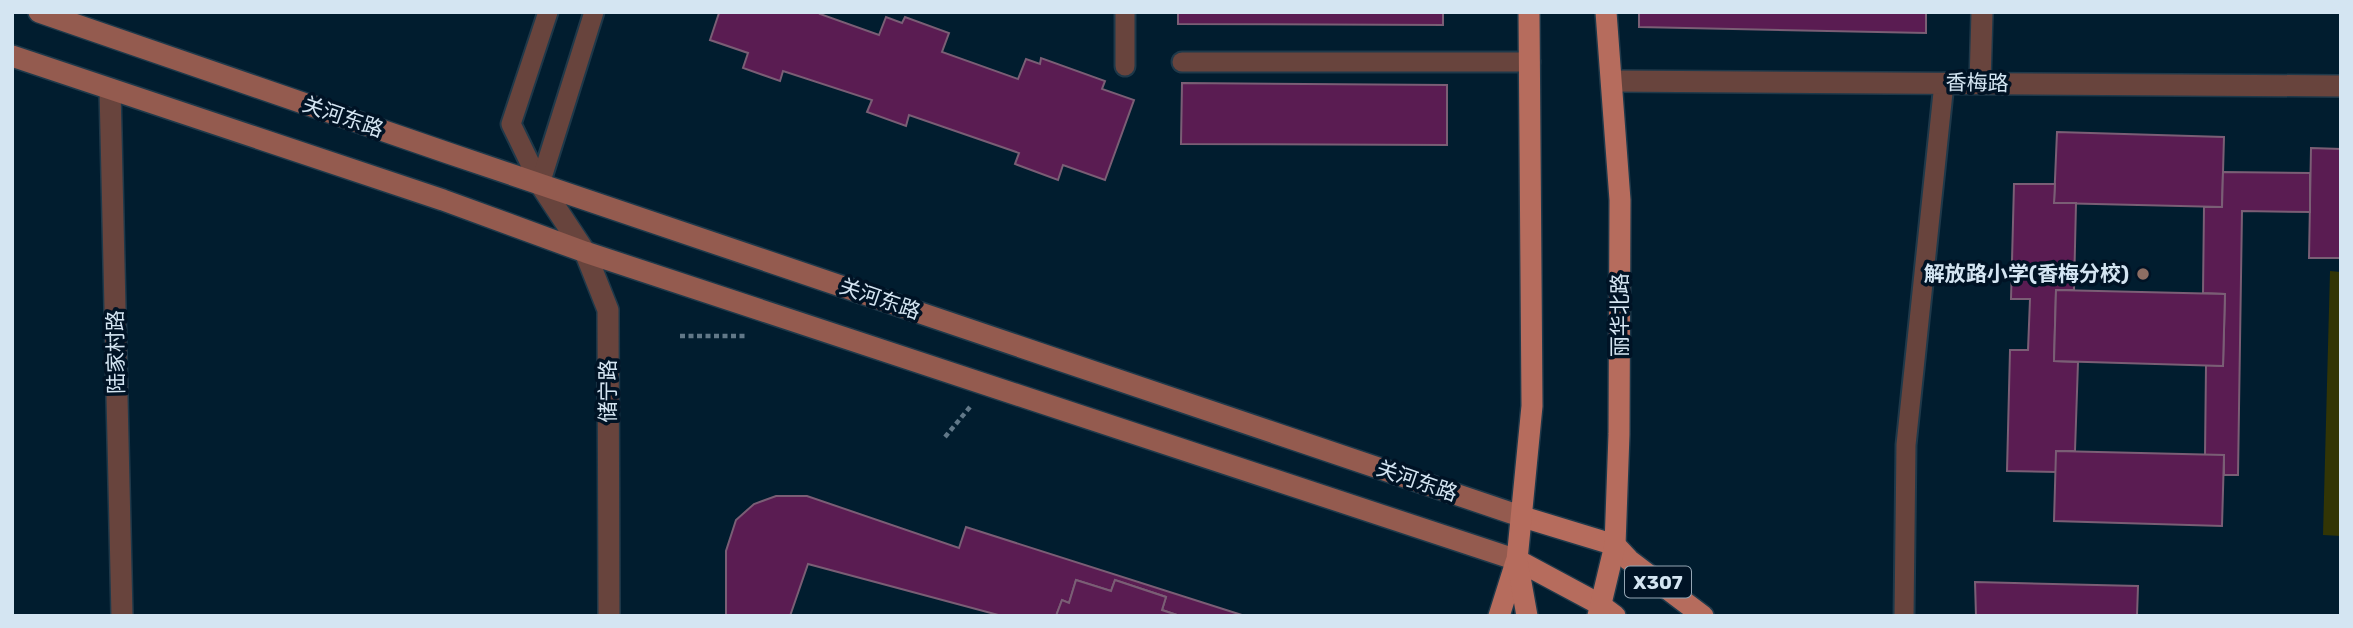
<svg xmlns="http://www.w3.org/2000/svg" width="2353" height="628" viewBox="0 0 2353 628" font-family="Rubik,'Noto Sans SC',sans-serif">
<rect width="100%" height="100%" fill="#011d2f"/>
<path fill="#323505" d="M2330,271L2341,272V536L2323,535Z"/>
<g fill="#5a1c52" stroke="#7a5e75" stroke-width="2">
<path d="M717,12H821L820,14L879,35L886,17L902,23L905,17L949,33L942,52L1018,79L1026,59L1040,64L1041,58L1105,81L1102,89L1134,100L1105,180L1063,165L1058,180L1015,164L1019,153L909,115L906,126L867,112L872,100L783,71L780,81L743,68L748,53L710,40L719,13Z"/>
<path d="M1178,12H1443V25L1178,24Z"/>
<path d="M1639,12H1926V33L1639,27Z"/>
<path d="M1182,83L1447,85V145L1181,144Z"/>
<path d="M2057,132L2224,137L2222,207L2054,203Z"/>
<path d="M2311,148L2341,149V258H2309Z"/>
<path d="M2223,172L2310,173V212L2242,211L2238,475H2224V455H2205L2206,365L2223,366L2225,294L2203,293L2204,207H2222Z"/>
<path d="M2014,184H2055L2054,203H2076L2074,290H2056L2054,361L2078,362L2075,451H2056V472L2007,471L2010,350H2028L2030,299H2011Z"/>
<path d="M2056,290L2225,294L2223,366L2054,361Z"/>
<path d="M2056,451L2224,455L2222,526L2054,521Z"/>
<path d="M776,496H807L959,548L966,527L1245,616H1180L1162,610L1166,597L1115,580L1111,591L1076,580L1069,603L1062,600L1056,616H1002L808,564L790,616H726V551L736,520L754,504Z"/>
<path d="M1076,580L1111,591L1115,580L1166,597L1162,610L1180,616H1056L1062,600L1069,603Z"/>
<path d="M1975,582L2138,586L2137,616H1976Z"/>
</g>
<g fill="none" stroke-linecap="round" stroke-linejoin="round">
<defs>
<g id="lane">
<path d="M1125,12V66"/>
<path d="M1182,62H1530"/>
<path d="M540,184L511,124L548,12"/>
<path d="M540,184L594,12"/>
<path d="M1904,616L1906,445L1944,83"/>
</g>
<g id="street">
<path d="M1612,81L2341,86"/>
<path d="M1980,83L1982,12"/>
<path d="M110,89L122,616"/>
<path d="M540,184L585,252L608,310L609,616"/>
</g>
<g id="secondary">
<path d="M39,12L448,153L1523,517"/>
<path d="M12,56L443,200L585,252L1517,560"/>
</g>
<g id="primary">
<path d="M1523,517L1615,545L1629,560L1703,616"/>
<path d="M1517,560L1599,604L1615,616"/>
<path d="M1499,616L1516,562"/>
<path d="M1527,616L1517,560L1532,406L1529,12"/>
<path d="M1598,616L1615,545L1619,434L1620,200L1606,12"/>
</g>
</defs>
<use href="#lane" stroke="#1f394a" stroke-width="23"/>
<use href="#street" stroke="#1f394a" stroke-width="24"/>
<use href="#secondary" stroke="#1f394a" stroke-width="24"/>
<use href="#primary" stroke="#1f394a" stroke-width="24"/>
<g stroke="#617888" stroke-width="4.5" stroke-dasharray="5 3.5" stroke-linecap="butt">
<path d="M680,336H745"/>
<path d="M945,437L970,407"/>
</g>
<use href="#lane" stroke="#68443d" stroke-width="19"/>
<use href="#street" stroke="#68443d" stroke-width="21"/>
<use href="#secondary" stroke="#945b4f" stroke-width="21"/>
<use href="#primary" stroke="#b66c5d" stroke-width="21"/>
</g>
<circle fill="#8d6e63" stroke="#001325" stroke-width="2.5" cx="2143" cy="274" r="7"/>
<g text-anchor="middle" stroke-width="7" stroke-linejoin="round" paint-order="stroke">
<rect fill="#001325" stroke="#94a6b4" stroke-width="2" x="1625" y="566.5" width="66" height="31" rx="5"/>
<g font-size="19" font-weight="bold" fill="#d4e5f2">
<text x="1658" y="589">X307</text>
</g>
<g font-size="21" fill="#d4e5f2" stroke="#001325">
<text transform="translate(1977 83) rotate(1)" y="7">香梅路</text>
<text transform="translate(343 117) rotate(19)" y="7">关河东路</text>
<text transform="translate(880 299) rotate(19)" y="7">关河东路</text>
<text transform="translate(1620 315) rotate(-90)" y="7">丽华北路</text>
<text transform="translate(116 352) rotate(-91)" y="7">陆家村路</text>
<text transform="translate(608 391) rotate(-90)" y="7">储宁路</text>
<text transform="translate(1417 481) rotate(19)" y="7">关河东路</text>
</g>
<g font-size="21" font-weight="bold" fill="#d4e5f2" stroke="#001325" text-anchor="end">
<text x="2129" y="281">解放路小学(香梅分校)</text>
</g>
</g>
<rect width="2353" height="628" fill="none" stroke="#d4e5f2" stroke-width="28"/>
</svg>
